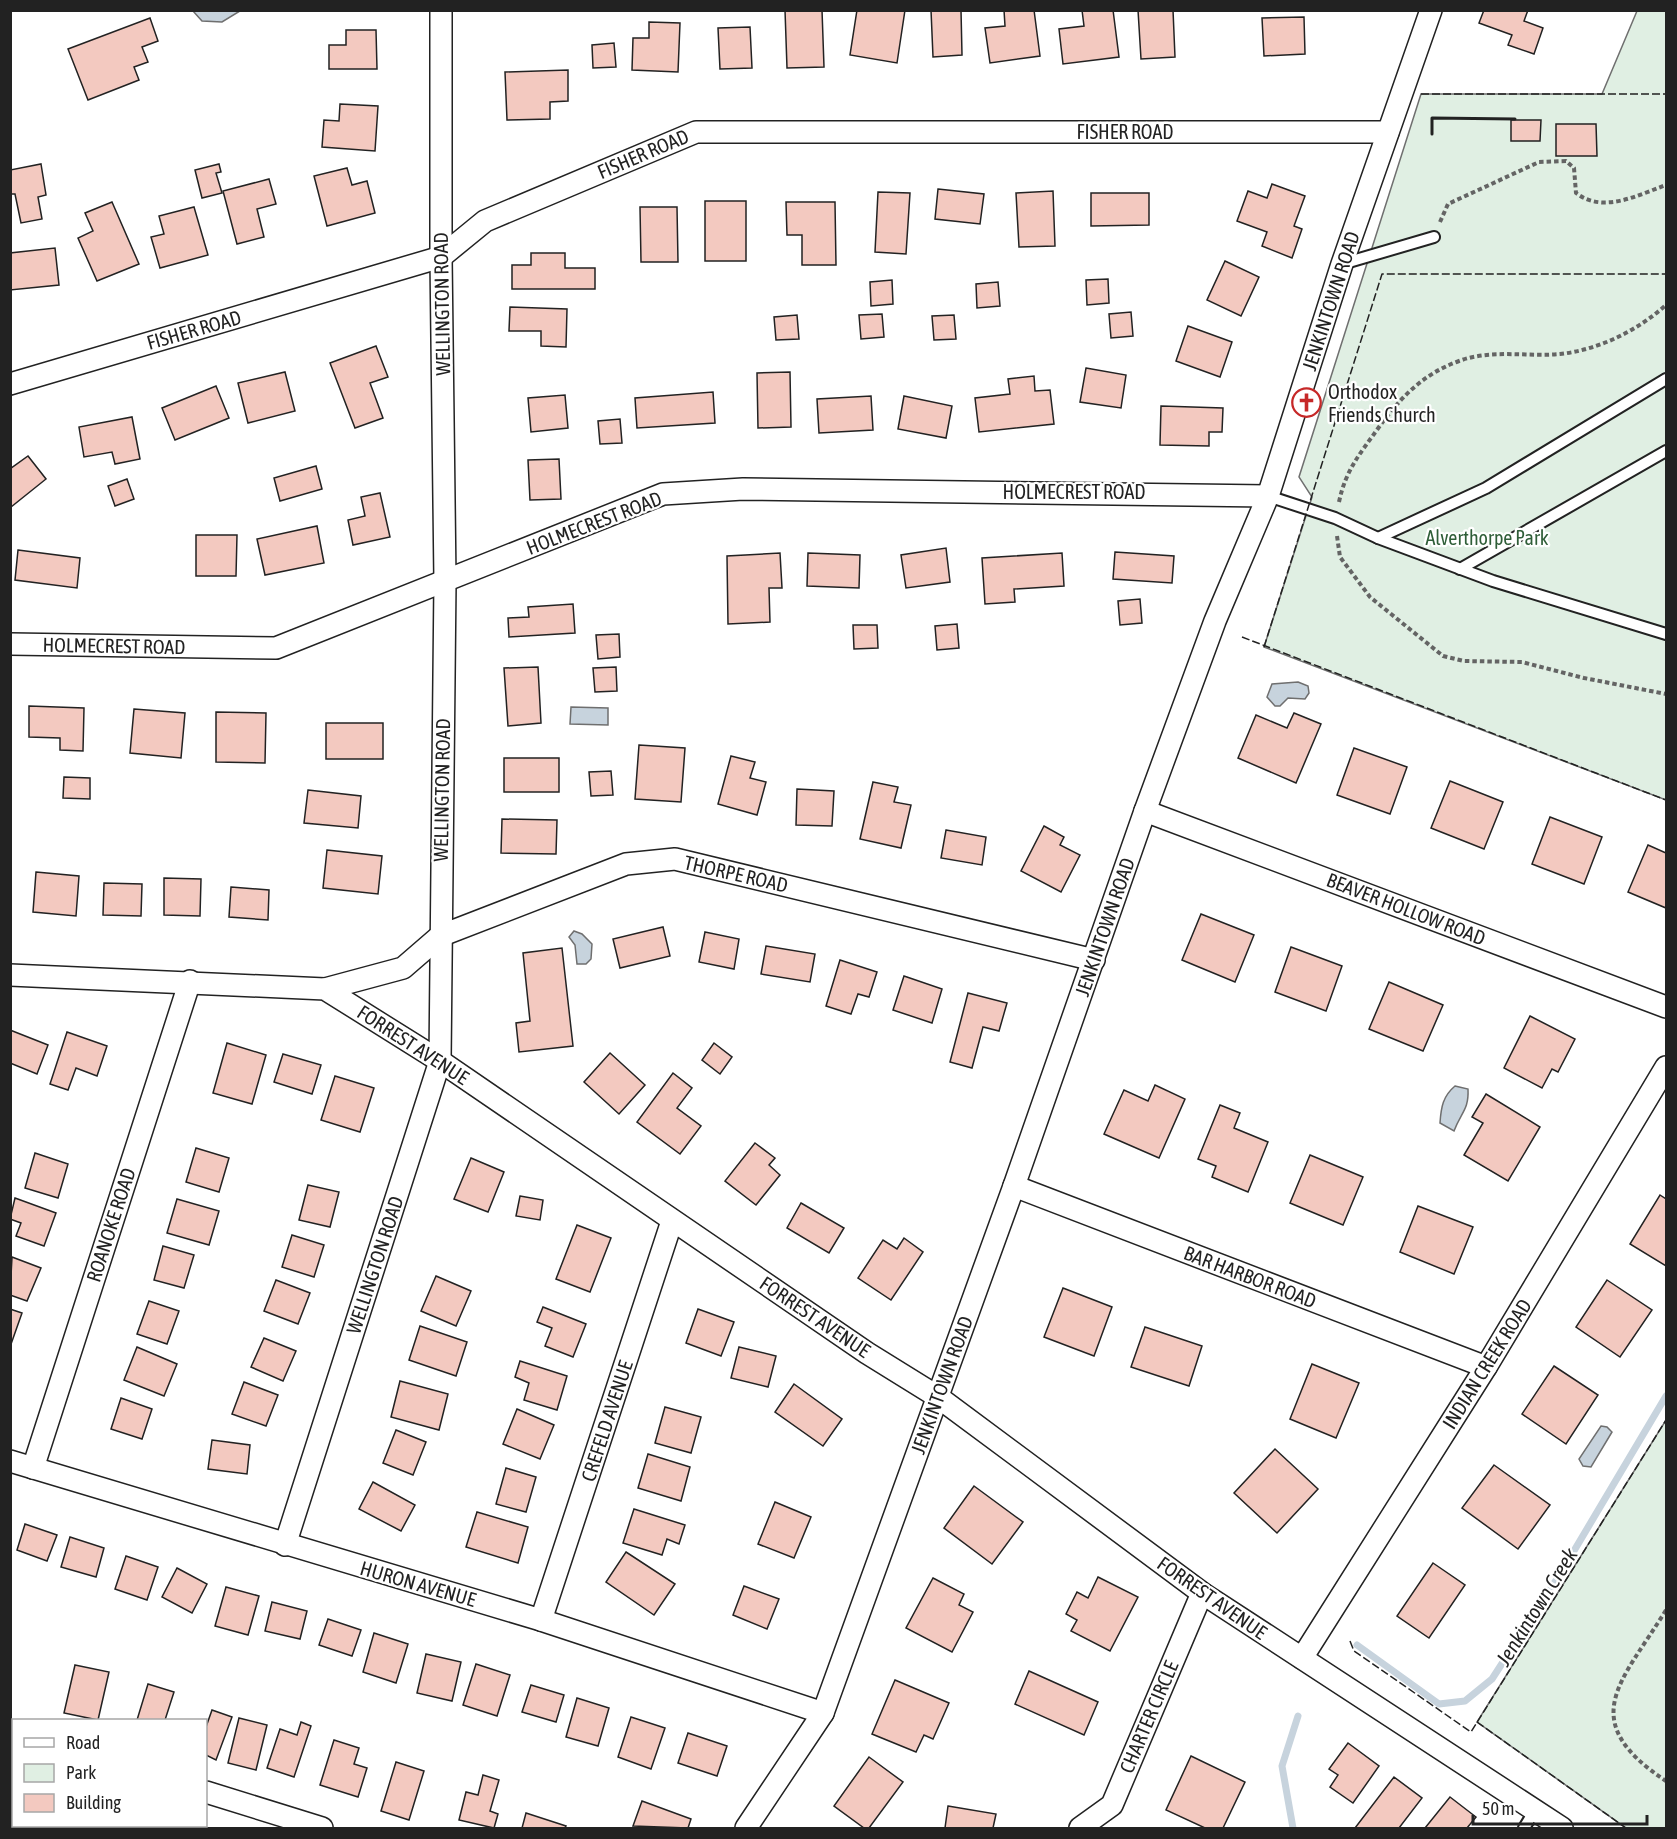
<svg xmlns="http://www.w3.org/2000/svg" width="1677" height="1839" viewBox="0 0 1677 1839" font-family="'Asap Condensed',sans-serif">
<rect width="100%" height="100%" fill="#fff"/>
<g fill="#e0efe3" stroke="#6f6f6f" stroke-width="1.5">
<path d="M1637,11H1666V800L1264,647L1312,497L1299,477L1421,94H1602Z"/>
<path d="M1666,1420V1828H1626L1477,1722Z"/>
</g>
<g fill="#c7d3dd" stroke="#6f6f6f" stroke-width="1.5">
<path d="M193,11H240L222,22L202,21Z"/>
<path d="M1298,682L1308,686L1309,693L1305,699L1288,698L1280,706H1275L1267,697L1272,684Z"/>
<path d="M571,707L608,708V725L570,724Z"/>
<path d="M574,931L582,934L592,944L591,959L586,964H577L575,945L569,937Z"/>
<path d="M1455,1086L1468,1089C1469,1110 1461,1112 1454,1131L1440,1123C1441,1107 1443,1096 1455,1086Z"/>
<path d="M1601,1426L1607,1427L1612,1432L1591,1467L1583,1466L1579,1459Z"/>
</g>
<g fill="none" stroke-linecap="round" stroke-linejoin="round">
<g stroke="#c7d3dd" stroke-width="7">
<path d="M1357,1645L1439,1704L1465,1701L1492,1679L1562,1571L1666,1396"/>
<path d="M1293,1828L1282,1766L1298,1716"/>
</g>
</g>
<g fill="#f3c9c0" stroke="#222" stroke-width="1.5">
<path d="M785,10H822L824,67L787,68Z"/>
<path d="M857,10H905L897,63L850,55Z"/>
<path d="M931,10H961L962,55L933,57Z"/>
<path d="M1004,10H1034L1040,56L990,63L985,28L1005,26Z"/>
<path d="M1082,10H1113L1119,57L1063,64L1059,29L1084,26Z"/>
<path d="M1138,10H1173L1175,57L1141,59Z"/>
<path d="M1484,10H1528L1524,21L1543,28L1534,54L1508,45L1512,35L1479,23Z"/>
<path d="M1304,17L1305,54L1264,56L1262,18Z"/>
<path d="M150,18L158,41L142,47L148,62L134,67L139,80L88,100L68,49Z"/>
<path d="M649,22L680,23L678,72L632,70L633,38H649Z"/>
<path d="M750,27L752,68L720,69L718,28Z"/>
<path d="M346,30H376L377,69H329V45H346Z"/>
<path d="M614,43L616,67L593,68L592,45Z"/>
<path d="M568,70V101L550,102V119L507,120L505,72Z"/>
<path d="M340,104L378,106L375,151L322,147L324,120L339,121Z"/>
<path d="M1511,120H1541L1540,141H1511Z"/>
<path d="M1556,124H1596L1597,156H1556Z"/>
<path d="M41,164L46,195L38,197L42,219L21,223L15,194H10V170Z"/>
<path d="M219,164L221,172L216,173L222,193L202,198L195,170Z"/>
<path d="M347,168L352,185L367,181L375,213L327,226L314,176Z"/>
<path d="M269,179L276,204L257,209L264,237L237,244L223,191Z"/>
<path d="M1272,184L1305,196L1294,226L1302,229L1292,258L1262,246L1267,232L1237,221L1248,191L1267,198Z"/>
<path d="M938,189L984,194L980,224L935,219Z"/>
<path d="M1053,191L1055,246L1019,247L1016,193Z"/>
<path d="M878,192L910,193L906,254L875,252Z"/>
<path d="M1091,193H1149V225L1091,226Z"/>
<rect x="705" y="201" width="41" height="60"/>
<path d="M112,202L139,264L97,281L78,238L93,231L85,213Z"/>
<path d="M786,202H835L836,265H802V235H787Z"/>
<path d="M194,207L208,255L160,268L151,237L164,234L159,216Z"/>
<path d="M640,207H677L678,262H641Z"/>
<path d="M55,248L59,285L10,290V253Z"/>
<path d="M531,253H565V268H595V289H512V265H531Z"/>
<path d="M1225,261L1259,277L1241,316L1207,300Z"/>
<path d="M1108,279L1109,303L1087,305L1086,280Z"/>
<path d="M892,280L893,304L871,306L870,282Z"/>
<path d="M998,282L1000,306L977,308L976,284Z"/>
<path d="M510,307L567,309L566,347L541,346V331H509Z"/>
<path d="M1131,312L1133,336L1111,338L1109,314Z"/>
<path d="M882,314L884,337L861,339L859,315Z"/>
<path d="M797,315L799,339L776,340L774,317Z"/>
<path d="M954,315L956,339L934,340L932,316Z"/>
<path d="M1188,326L1232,342L1220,377L1176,361Z"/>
<path d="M376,346L388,377L370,383L383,418L355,428L330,363Z"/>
<path d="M1086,368L1126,375L1121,408L1080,402Z"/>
<path d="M285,372L295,411L248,423L238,383Z"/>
<path d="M790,372L791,427L758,428L757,373Z"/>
<path d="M1034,376L1035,391L1050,390L1054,424L979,432L975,398L1010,394L1008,379Z"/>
<path d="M216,386L229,418L175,440L162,408Z"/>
<path d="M713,392L715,423L637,428L635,398Z"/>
<path d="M565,395L568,428L531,432L528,398Z"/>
<path d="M871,396L873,430L819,433L817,399Z"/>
<path d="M904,396L952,406L946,438L898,429Z"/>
<path d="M1161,406L1223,408L1222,432H1209V446L1160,445Z"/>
<path d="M132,417L140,459L115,464L112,452L84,457L79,427Z"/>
<path d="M620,419L622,443L600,444L598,421Z"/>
<path d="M28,456L46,479L11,507L10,469Z"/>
<path d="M559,459L561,499L530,500L528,460Z"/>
<path d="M316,466L322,489L280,501L274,478Z"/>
<path d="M127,479L134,499L115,506L108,486Z"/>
<path d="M380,493L390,537L353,545L348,520L365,516L361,497Z"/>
<path d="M317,526L324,563L265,575L257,539Z"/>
<path d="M196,535H237L236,576H196Z"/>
<path d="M946,548L950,582L906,588L901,555Z"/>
<path d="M18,550L80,558L77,588L15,580Z"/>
<path d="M1115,552L1174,556L1172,583L1113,579Z"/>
<path d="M780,553L782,588H769L770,622L728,624L727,556Z"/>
<path d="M808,553L860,555L859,588L807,586Z"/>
<path d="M1062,553L1064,586L1014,589L1015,602L985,604L982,558Z"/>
<path d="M1140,599L1142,623L1120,625L1118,601Z"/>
<path d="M573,604L575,633L509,637L508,618L529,617L528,607Z"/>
<path d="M957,624L959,648L937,650L935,626Z"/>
<path d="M853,625H877L878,648L854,649Z"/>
<path d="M619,634L620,657L598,659L596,635Z"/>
<path d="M538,667L541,723L508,726L504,668Z"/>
<path d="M616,667L617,691L595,692L593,668Z"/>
<path d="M29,706L84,708L83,751L60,750V738L29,737Z"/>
<path d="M134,709L185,713L181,758L130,753Z"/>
<path d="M216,712L266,713L265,763L216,762Z"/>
<path d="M1294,713L1321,724L1296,783L1238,758L1256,715L1287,728Z"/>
<rect x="326" y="723" width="57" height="36"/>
<path d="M639,745L685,748L681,802L635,799Z"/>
<path d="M1354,748L1407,767L1390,814L1337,795Z"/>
<path d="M731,756L755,762L750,778L766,782L757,815L718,804Z"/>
<rect x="504" y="758" width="55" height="34"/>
<path d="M611,771L613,795L591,796L589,772Z"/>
<path d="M64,777L90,778V799L63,798Z"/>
<path d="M1450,781L1503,802L1484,849L1431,828Z"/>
<path d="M873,782L898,787L894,802L911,805L901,848L860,839Z"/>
<path d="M797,789L834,791L832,826L796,825Z"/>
<path d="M308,790L361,796L358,828L304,823Z"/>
<path d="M1550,817L1602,837L1584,884L1532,864Z"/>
<path d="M502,819L557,820L556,854L501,853Z"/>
<path d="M1044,826L1064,837L1060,845L1080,855L1061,892L1021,871Z"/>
<path d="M946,830L986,837L982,865L941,858Z"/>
<path d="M1648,845L1666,853V908L1628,892Z"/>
<path d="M327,850L382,856L378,894L323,888Z"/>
<path d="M36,872L79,876L76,916L33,912Z"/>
<path d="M164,878L201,879L200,916L164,915Z"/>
<path d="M104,883L142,884L141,916L103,915Z"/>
<path d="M231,887L269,890L268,920L229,917Z"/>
<path d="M1201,914L1254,935L1235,982L1182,960Z"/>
<path d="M663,927L670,956L620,968L613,939Z"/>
<path d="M705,932L739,939L734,969L699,962Z"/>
<path d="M766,946L815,954L810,982L761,974Z"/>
<path d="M1291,947L1342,966L1326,1011L1275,992Z"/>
<path d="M562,948L573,1046L519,1052L516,1023L530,1021L523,953Z"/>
<path d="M840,960L877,972L869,997L858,994L851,1014L826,1006Z"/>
<path d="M904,976L942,989L932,1023L893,1010Z"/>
<path d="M1389,982L1443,1005L1423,1051L1369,1029Z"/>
<path d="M968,993L1007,1003L999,1031L983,1027L972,1068L950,1062Z"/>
<path d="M1530,1016L1575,1039L1558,1072L1552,1069L1542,1088L1504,1068Z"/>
<path d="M10,1030L48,1045L37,1074L10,1063Z"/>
<path d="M67,1032L107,1046L97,1076L76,1068L68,1090L50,1084Z"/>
<path d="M227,1043L266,1055L252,1104L213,1093Z"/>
<path d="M714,1043L732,1057L720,1074L702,1060Z"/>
<path d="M610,1053L645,1085L619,1114L584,1082Z"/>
<path d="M283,1054L321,1065L312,1094L274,1082Z"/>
<path d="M673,1073L692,1088L677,1108L701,1126L680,1154L637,1122Z"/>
<path d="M335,1076L374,1088L360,1132L321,1120Z"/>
<path d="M1155,1085L1185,1099L1159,1158L1104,1134L1124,1090L1148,1101Z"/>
<path d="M1486,1094L1540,1127L1508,1181L1464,1155L1483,1123L1472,1117Z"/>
<path d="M1220,1105L1240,1113L1234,1128L1268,1142L1248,1192L1212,1177L1216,1166L1198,1159Z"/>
<path d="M755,1143L775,1158L769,1165L780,1175L756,1205L725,1181Z"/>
<path d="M196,1148L229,1158L219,1192L186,1182Z"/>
<path d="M35,1153L68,1164L58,1198L25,1188Z"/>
<path d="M1310,1155L1363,1177L1343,1225L1290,1203Z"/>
<path d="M471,1158L504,1172L488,1212L454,1199Z"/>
<path d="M308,1185L339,1192L330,1227L299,1220Z"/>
<path d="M1660,1195L1666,1199V1266L1630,1244Z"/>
<path d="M520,1196L543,1200L540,1220L516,1216Z"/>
<path d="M15,1198L56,1213L44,1246L16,1236L21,1223L10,1219Z"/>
<path d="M177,1199L219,1211L209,1245L167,1233Z"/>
<path d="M801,1203L844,1228L829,1253L787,1228Z"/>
<path d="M1418,1206L1473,1227L1454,1274L1400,1252Z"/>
<path d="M577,1225L611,1238L590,1292L556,1279Z"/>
<path d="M292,1235L324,1245L314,1277L282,1267Z"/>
<path d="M904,1238L923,1252L891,1300L858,1278L883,1240L897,1249Z"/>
<path d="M163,1246L194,1255L184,1288L154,1280Z"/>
<path d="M12,1257L41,1268L27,1301L10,1295Z"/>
<path d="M436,1276L471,1291L456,1326L421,1311Z"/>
<path d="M276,1280L310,1293L298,1324L264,1311Z"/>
<path d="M1607,1280L1652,1310L1620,1357L1576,1327Z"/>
<path d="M1063,1288L1112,1307L1094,1356L1044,1337Z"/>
<path d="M149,1301L179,1311L167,1344L137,1334Z"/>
<path d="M543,1307L586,1324L573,1357L545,1346L552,1328L537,1322Z"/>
<path d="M10,1309L22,1313L10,1347Z"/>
<path d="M698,1309L734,1322L721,1356L686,1343Z"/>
<path d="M420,1326L467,1342L456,1376L409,1360Z"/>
<path d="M1145,1327L1202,1346L1189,1386L1131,1367Z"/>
<path d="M264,1338L296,1351L283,1381L251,1367Z"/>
<path d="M137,1347L177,1364L164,1396L124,1380Z"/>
<path d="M739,1347L776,1356L768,1387L731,1378Z"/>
<path d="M520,1361L567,1376L557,1410L524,1400L529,1383L515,1377Z"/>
<path d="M1312,1364L1359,1383L1336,1438L1290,1419Z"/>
<path d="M1554,1366L1598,1395L1566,1444L1522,1414Z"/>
<path d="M400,1381L448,1394L439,1430L391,1417Z"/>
<path d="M244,1382L278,1395L266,1426L232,1414Z"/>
<path d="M794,1384L842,1419L823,1446L775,1412Z"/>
<path d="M121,1398L152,1409L142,1439L111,1429Z"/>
<path d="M665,1407L701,1417L691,1453L655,1443Z"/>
<path d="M517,1409L554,1425L540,1459L503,1444Z"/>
<path d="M396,1430L426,1442L413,1475L383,1463Z"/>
<path d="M212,1440L250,1445L247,1474L208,1469Z"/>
<path d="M1275,1449L1318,1489L1277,1533L1234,1493Z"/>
<path d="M648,1454L690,1467L681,1501L638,1488Z"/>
<path d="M1494,1465L1550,1505L1518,1549L1462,1508Z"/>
<path d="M506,1468L536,1477L526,1512L496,1504Z"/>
<path d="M373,1482L415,1505L401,1531L359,1509Z"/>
<path d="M974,1486L1023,1522L992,1564L944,1528Z"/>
<path d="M775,1502L811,1517L794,1558L758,1544Z"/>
<path d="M634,1509L685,1525L679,1544L667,1539L662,1555L623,1543Z"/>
<path d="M477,1512L528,1527L518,1563L466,1547Z"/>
<path d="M25,1524L57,1535L47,1561L17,1550Z"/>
<path d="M70,1537L104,1548L96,1577L61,1567Z"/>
<path d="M626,1552L675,1584L654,1615L606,1582Z"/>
<path d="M126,1556L158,1567L147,1600L115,1589Z"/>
<path d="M1433,1563L1465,1585L1429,1638L1397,1616Z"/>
<path d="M177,1568L207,1584L192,1613L162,1597Z"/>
<path d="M1098,1577L1138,1597L1110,1651L1071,1631L1077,1620L1066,1614L1077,1592L1088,1598Z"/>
<path d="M933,1578L964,1594L959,1605L973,1612L952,1652L906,1628Z"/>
<path d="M744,1586L779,1599L767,1629L733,1615Z"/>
<path d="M226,1587L259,1596L248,1635L215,1626Z"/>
<path d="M272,1602L307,1611L300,1639L265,1631Z"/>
<path d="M328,1619L361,1630L352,1656L319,1645Z"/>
<path d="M374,1633L408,1644L396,1683L363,1672Z"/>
<path d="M426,1654L461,1662L452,1701L417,1693Z"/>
<path d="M476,1664L510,1675L497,1716L463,1705Z"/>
<path d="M75,1665L109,1672L98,1720L64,1713Z"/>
<path d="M1029,1671L1098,1702L1084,1735L1015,1704Z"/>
<path d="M895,1680L949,1703L933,1739L924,1735L916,1752L872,1734Z"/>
<path d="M148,1684L174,1692L165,1720H137Z"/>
<path d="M531,1685L564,1695L556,1722L522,1712Z"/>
<path d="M577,1698L609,1708L598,1746L566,1737Z"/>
<path d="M212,1710L232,1717L216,1760L206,1755V1727Z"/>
<path d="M631,1717L665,1728L651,1769L618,1757Z"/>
<path d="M239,1718L267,1725L256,1770L228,1763Z"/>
<path d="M301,1722L311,1726L294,1777L267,1768L280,1729L297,1735Z"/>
<path d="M688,1733L727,1746L717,1776L678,1763Z"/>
<path d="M334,1740L359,1748L354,1764L367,1768L358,1797L320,1785Z"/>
<path d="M1348,1743L1379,1766L1353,1803L1330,1787L1338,1775L1329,1769Z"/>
<path d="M1191,1756L1245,1782L1223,1828H1205L1166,1810Z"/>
<path d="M869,1757L903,1782L869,1828H864L834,1806Z"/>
<path d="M396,1762L424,1771L409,1820L381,1811Z"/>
<path d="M483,1775L499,1780L490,1811L498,1814L494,1828L459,1820L466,1792L478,1795Z"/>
<path d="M1394,1777L1422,1798L1399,1828H1355Z"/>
<path d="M1450,1797L1476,1817L1467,1828H1425Z"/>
<path d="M642,1801L691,1819L688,1828L633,1826Z"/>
<path d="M948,1806L996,1814L993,1828H945Z"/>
<path d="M14,1813V1826H32L31,1828H10Z"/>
<path d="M526,1813L566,1826L565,1828H522Z"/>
<path d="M56,1826H93L92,1828H66Z"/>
<path d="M116,1826H158L157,1828H115Z"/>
</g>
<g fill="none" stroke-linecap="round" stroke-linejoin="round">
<defs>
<g id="service">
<path d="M1342,264L1434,237"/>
<path d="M1268,496L1335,518L1378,538L1493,581L1666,634"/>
<path d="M1378,538L1486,488L1666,379"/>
<path d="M1460,569L1666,451"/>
<path d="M1524,1828L1535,1810"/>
</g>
<g id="minor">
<path d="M10,384L441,257L485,221L696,132H1388"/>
<path d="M10,644L276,648L663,494L743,489L1268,496"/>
<path d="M1145,811L1666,1007"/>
<path d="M10,975L325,989L440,1061L867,1353L938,1397L1202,1593L1562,1828"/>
<path d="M325,989L403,968L440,936L626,864L675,859L1094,960"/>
<path d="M1014,1186L1486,1367"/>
<path d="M10,1461L541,1620L823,1713"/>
<path d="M33,1468L190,981"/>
<path d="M285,1545L440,1061L445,581L441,257V10"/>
<path d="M541,1620L672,1221"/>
<path d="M1302,1658L1486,1367L1666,1067"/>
<path d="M10,1732L14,1733"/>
<path d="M206,1792L322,1828"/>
<path d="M746,1828L823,1713L1014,1186L1145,811L1215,621L1268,496L1342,264L1431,10"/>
<path d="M1080,1828L1112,1805L1202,1593"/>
</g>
</defs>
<use href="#service" stroke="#222" stroke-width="14"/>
<use href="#minor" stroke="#222" stroke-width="24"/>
<g stroke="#646464" stroke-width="4" stroke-dasharray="4.5 3" stroke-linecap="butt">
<path d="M1440,222L1448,204L1539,162L1566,161L1574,168L1576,193C1603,214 1638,195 1666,185"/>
<path d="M1339,502C1346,469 1360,454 1379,427C1401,397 1423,374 1459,361C1491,349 1527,357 1560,354C1598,350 1637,331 1666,305"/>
<path d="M1337,536L1340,557L1370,597L1443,656L1464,661L1522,662L1584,678L1666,694"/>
<path d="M1666,1610C1622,1682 1574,1720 1666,1781"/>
</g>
<use href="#service" stroke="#fff" stroke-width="10"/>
<use href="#minor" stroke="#fff" stroke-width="21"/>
<g stroke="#222" stroke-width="1.5" stroke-dasharray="8 3" stroke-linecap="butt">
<path d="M1421,94H1666"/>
<path d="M1242,637L1666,800"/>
<path d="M1264,647L1382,274H1666"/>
<path d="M1350,1641L1354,1651L1471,1732L1666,1420"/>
<path d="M1477,1722L1626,1828"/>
</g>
<path stroke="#222" stroke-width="3" d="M1432,134V118L1515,119"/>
</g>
<defs>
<symbol id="church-ring" viewBox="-11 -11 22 22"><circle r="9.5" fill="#fff" stroke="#c62828" stroke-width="1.5"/><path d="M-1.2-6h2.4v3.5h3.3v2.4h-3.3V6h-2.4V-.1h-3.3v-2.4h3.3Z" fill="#c62828"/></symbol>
</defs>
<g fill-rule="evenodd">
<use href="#church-ring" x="1290" y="386" width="33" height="33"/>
</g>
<g text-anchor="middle" stroke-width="4.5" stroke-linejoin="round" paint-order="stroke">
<g font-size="20" fill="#222" stroke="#fff">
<text x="1125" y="139">FISHER ROAD</text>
<text transform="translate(643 154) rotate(-23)" y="7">FISHER ROAD</text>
<text transform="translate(1331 301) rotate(-72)" y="7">JENKINTOWN ROAD</text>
<text transform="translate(442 304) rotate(-91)" y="7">WELLINGTON ROAD</text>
<text transform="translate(194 330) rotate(-16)" y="7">FISHER ROAD</text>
<text x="1074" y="499">HOLMECREST ROAD</text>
<text transform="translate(594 523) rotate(-21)" y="7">HOLMECREST ROAD</text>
<text transform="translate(114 646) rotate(1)" y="7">HOLMECREST ROAD</text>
<text transform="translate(442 790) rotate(-89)" y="7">WELLINGTON ROAD</text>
<text transform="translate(736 874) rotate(13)" y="7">THORPE ROAD</text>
<text transform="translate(1406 909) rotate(21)" y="7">BEAVER HOLLOW ROAD</text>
<text transform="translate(1105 927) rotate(-71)" y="7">JENKINTOWN ROAD</text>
<text transform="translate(413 1045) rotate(33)" y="7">FORREST AVENUE</text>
<text transform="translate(111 1225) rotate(-72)" y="7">ROANOKE ROAD</text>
<text transform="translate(375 1265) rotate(-72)" y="7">WELLINGTON ROAD</text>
<text transform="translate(1250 1277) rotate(21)" y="7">BAR HARBOR ROAD</text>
<text transform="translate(815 1317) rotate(34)" y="7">FORREST AVENUE</text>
<text transform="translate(1487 1364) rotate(-58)" y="7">INDIAN CREEK ROAD</text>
<text transform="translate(942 1385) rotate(-70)" y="7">JENKINTOWN ROAD</text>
<text transform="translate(607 1421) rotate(-72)" y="7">CREFELD AVENUE</text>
<text transform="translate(418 1584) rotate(16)" y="7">HURON AVENUE</text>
<text transform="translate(1212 1598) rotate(35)" y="7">FORREST AVENUE</text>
<text transform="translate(1149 1717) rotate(-67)" y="7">CHARTER CIRCLE</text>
</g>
<g font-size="20" fill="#222" stroke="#fff" text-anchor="start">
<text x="1328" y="399">Orthodox<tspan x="1328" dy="23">Friends Church</tspan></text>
</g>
<g font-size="20" fill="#2f5e38" stroke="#fff">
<text x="1487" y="545">Alverthorpe Park</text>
</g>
<g font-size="21" font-style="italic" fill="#222" stroke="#fff">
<text transform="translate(1537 1607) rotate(-58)" y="7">Jenkintown Creek</text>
</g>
</g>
<rect width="1677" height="1839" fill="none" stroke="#222222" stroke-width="24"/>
<rect x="12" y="1719" width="195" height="108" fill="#ffffff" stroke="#a7a7a7" stroke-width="1.5"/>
<rect x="24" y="1738" width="30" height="9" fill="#ffffff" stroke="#a7a7a7" stroke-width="1.5"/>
<text x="66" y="1749" font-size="18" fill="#222222">Road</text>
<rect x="24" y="1764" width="30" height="18" fill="#e0efe3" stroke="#a7a7a7" stroke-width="1.5"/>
<text x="66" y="1779" font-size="18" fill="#222222">Park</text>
<rect x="24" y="1794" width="30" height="18" fill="#f3c9c0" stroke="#a7a7a7" stroke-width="1.5"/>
<text x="66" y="1809" font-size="18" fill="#222222">Building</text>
<path d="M1473 1815v9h174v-9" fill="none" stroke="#222222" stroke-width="3"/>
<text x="1482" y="1815" font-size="18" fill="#222222" stroke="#ffffff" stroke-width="4.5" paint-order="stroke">50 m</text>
</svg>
